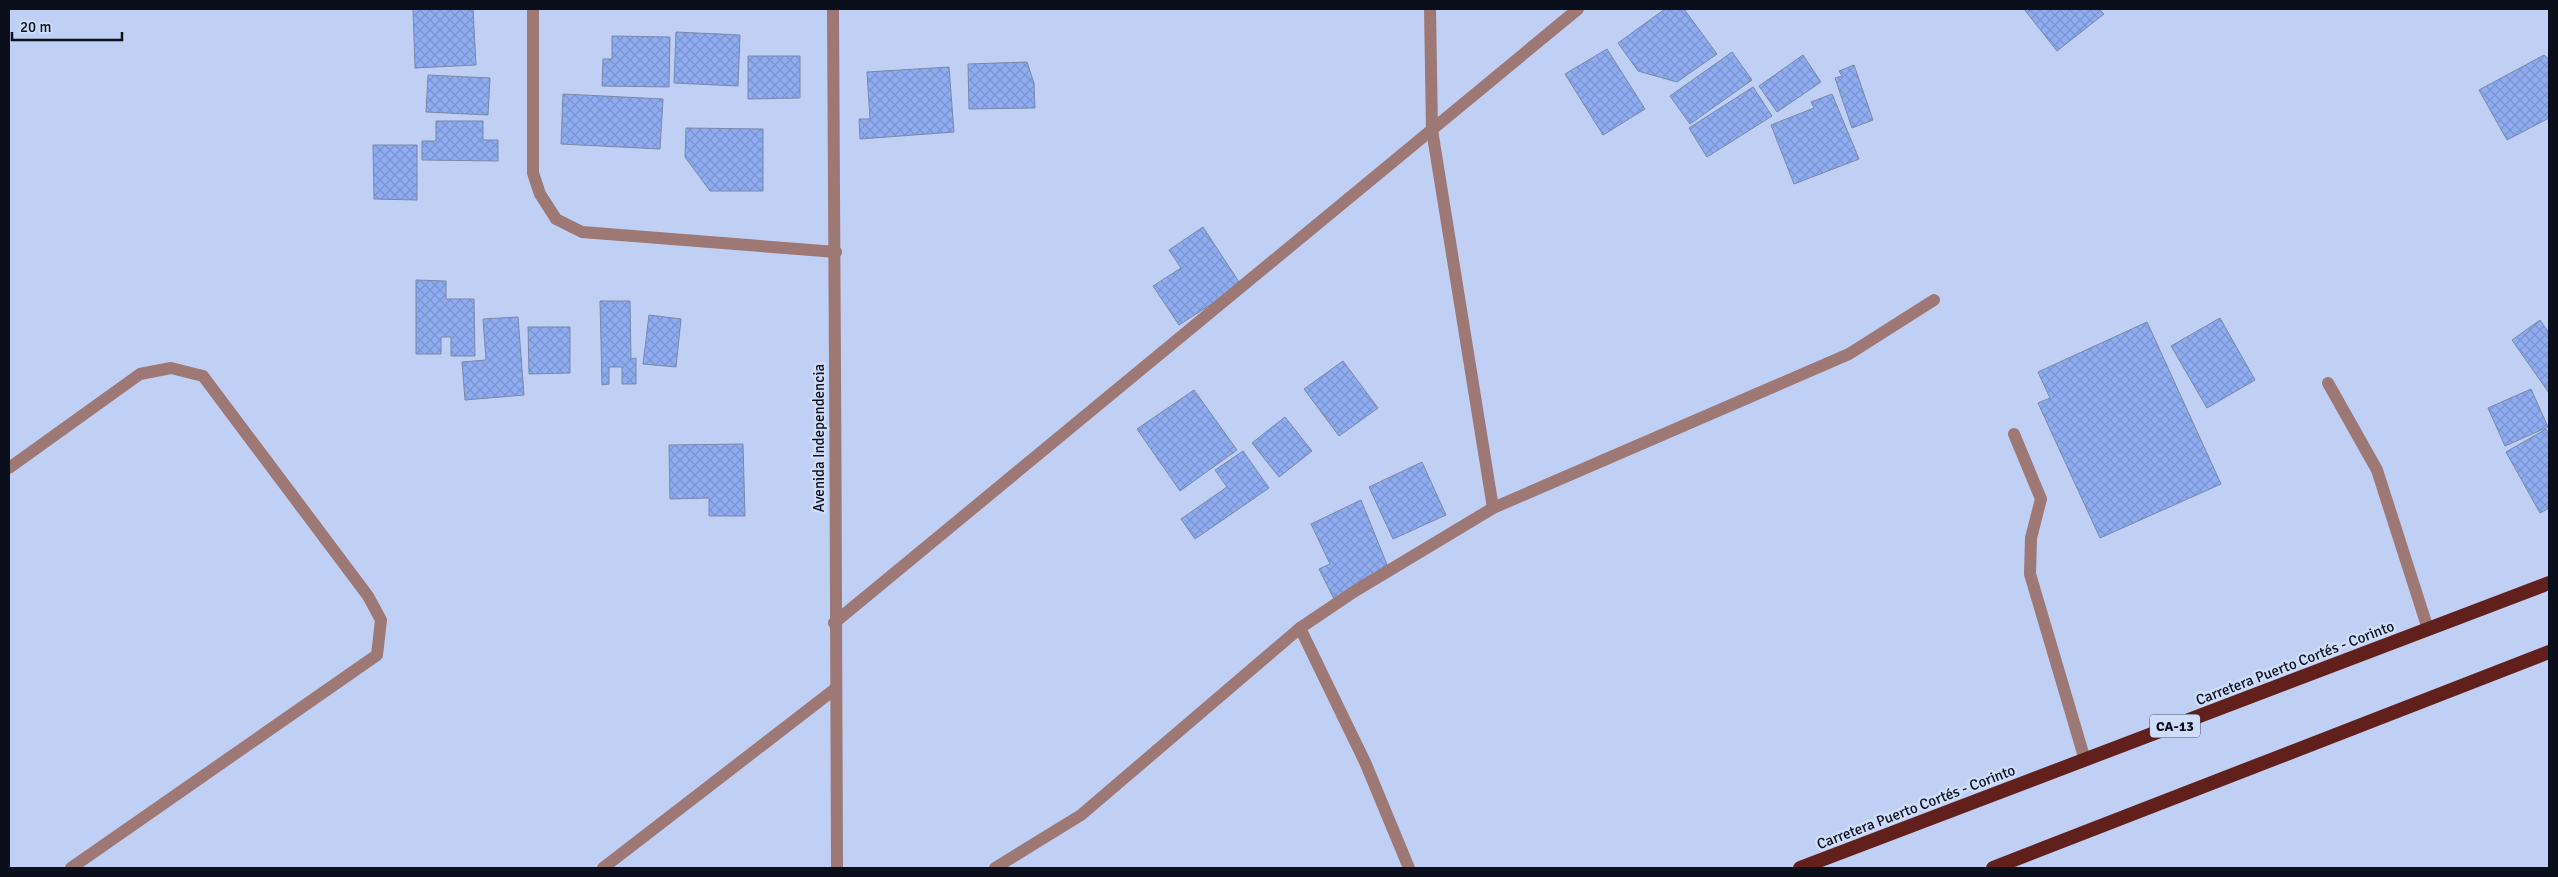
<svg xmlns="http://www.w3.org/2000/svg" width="2558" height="877" viewBox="0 0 2558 877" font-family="Signika,sans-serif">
<defs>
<pattern id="building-cross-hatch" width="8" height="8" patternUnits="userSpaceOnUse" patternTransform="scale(1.25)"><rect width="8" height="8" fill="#8facf1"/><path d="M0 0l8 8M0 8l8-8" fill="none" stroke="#7a93ce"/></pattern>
</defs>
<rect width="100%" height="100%" fill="#c0d0f4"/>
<g fill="url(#building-cross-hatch)" stroke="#7988aa">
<path d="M413,9H473L476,65L415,68Z"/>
<path d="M1665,9H1684L1717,54L1677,82L1638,71L1618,43Z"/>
<path d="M2024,9H2099L2104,14L2057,51Z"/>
<path d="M676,32L740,35L738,86L674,83Z"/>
<path d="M612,36L670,37L669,87L602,86L603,59H612Z"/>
<path d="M1607,49L1645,109L1603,135L1565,74Z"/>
<path d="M1732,52L1752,80L1690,124L1670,96Z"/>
<path d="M1803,55L1821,82L1777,112L1759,86Z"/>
<path d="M2544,55L2549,59V118L2507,140L2479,90Z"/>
<path d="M748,56H800V98L748,99Z"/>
<path d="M1027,62L1034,83L1035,108L969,109L968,64Z"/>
<path d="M1854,65L1873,120L1852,128L1835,78L1842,76L1839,71Z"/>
<path d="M949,67L954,132L860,139L859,119H870L867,72Z"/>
<path d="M428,75L490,78L488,115L426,112Z"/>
<path d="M1753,87L1772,116L1707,157L1689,128Z"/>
<path d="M563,94L663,99L660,149L561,144Z"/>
<path d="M1832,94L1859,159L1794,184L1771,125L1814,108L1811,102Z"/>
<path d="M436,121H483V140H498V161L422,160V141H436Z"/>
<path d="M686,128L763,129V191H710L685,157Z"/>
<path d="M373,145H417V200L374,199Z"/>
<path d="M1203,227L1241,285L1179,325L1153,286L1181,268L1169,250Z"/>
<path d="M416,280L446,281V299H474L475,356H451V337H441V354H416Z"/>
<path d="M600,301H630L631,359L636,358V384H622V367H609V384L602,385Z"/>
<path d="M649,315L681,319L676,367L643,364Z"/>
<path d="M518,317L524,395L465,400L462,362L486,360L483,319Z"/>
<path d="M2220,318L2255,380L2207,408L2171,346Z"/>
<path d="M2540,320L2549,333V393L2512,340Z"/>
<path d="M2147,322L2221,484L2100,538L2038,403L2050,398L2038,372Z"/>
<path d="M528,327H570V373L529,374Z"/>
<path d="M1343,361L1378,408L1339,436L1304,389Z"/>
<path d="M2531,389L2548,427L2505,446L2488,408Z"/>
<path d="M1194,390L1237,450L1180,491L1137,429Z"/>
<path d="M1285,417L1312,451L1279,477L1252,443Z"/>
<path d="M2546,429L2549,435V508L2540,513L2506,452Z"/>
<path d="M743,444L745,516H709V498L670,499L669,445Z"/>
<path d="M1243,451L1269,488L1195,539L1181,519L1227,487L1215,470Z"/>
<path d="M1422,462L1446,515L1393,539L1369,487Z"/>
<path d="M1361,500L1388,567L1334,599L1319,569L1330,564L1311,524Z"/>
</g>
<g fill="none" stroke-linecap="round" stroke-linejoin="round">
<g stroke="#9d7874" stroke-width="12">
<path d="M2328,383L2377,470L2428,629"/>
<path d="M2014,434L2041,499L2031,538L2030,574L2085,760"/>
<path d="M9,468L140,374L171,368L203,376L368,596L381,620L377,655L71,868"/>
</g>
<g stroke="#9d7874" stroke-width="12">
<path d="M533,9V173L540,194L556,219L582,232L836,252"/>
<path d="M1430,9L1432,130L1493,508"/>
<path d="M834,623L1578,9"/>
<path d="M1300,628L1365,762L1409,868"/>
<path d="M603,868L835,689"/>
<path d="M995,868L1081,815L1300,628L1355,591L1493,508L1849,354L1934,300"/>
</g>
<path stroke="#9d7874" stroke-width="12" d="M833,9C837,295 834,582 837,868"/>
<g stroke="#62201d" stroke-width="14">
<path d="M1800,868L2549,583"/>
<path d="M1993,868L2549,652"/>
</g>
</g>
<g text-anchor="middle" stroke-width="5" stroke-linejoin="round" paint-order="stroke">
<rect fill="#d0ddfa" stroke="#454d5e" stroke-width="1" x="2150" y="714.5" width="50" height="23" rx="4"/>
<g font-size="14" font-weight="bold" fill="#0a0f1b">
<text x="2175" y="731">CA-13</text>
</g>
<g font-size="15" fill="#0a0f1b" stroke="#d0ddfa">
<text transform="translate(819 438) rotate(-90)" y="5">Avenida Independencia</text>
<text transform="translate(2295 663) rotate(-21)" y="5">Carretera Puerto Cortés - Corinto</text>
<text transform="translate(1916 807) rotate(-21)" y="5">Carretera Puerto Cortés - Corinto</text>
</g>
</g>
<rect width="2558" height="877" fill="none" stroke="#0a0f1b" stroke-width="20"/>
<path d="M12 32v8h110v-8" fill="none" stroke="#0a0f1b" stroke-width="2.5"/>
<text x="20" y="32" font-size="15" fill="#0a0f1b" stroke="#d0ddfa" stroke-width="4" paint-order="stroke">20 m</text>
</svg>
